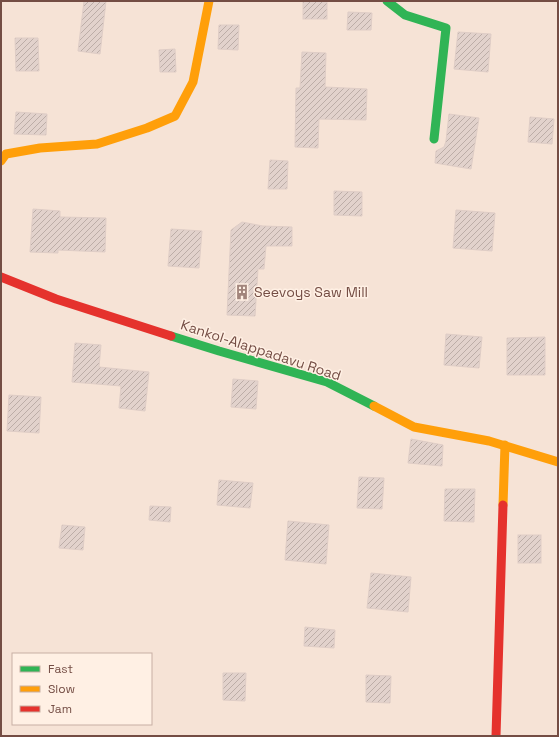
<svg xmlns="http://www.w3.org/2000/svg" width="559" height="737" viewBox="0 0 559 737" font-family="'Space Grotesk',sans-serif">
<defs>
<pattern id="building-hatch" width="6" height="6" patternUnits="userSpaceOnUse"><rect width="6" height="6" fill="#e2d2cc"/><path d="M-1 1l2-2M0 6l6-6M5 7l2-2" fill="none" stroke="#bcada7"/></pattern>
</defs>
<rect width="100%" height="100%" fill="#f6ece4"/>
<path fill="#f6e3d6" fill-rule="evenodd" d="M1,1H558V736H1ZM13,654H151V724H13Z"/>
<g fill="url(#building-hatch)" stroke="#dfcdc6">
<path d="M84,1H106L100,54L78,51Z"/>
<rect x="303" y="1" width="24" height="18"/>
<path d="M348,12L372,13L371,30H347Z"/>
<path d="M219,25H239L238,50L218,49Z"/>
<path d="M458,32L491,34L488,72L454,69Z"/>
<path d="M15,38H38L39,71H16Z"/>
<path d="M175,49L176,72H160L159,50Z"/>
<path d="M302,52L326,53L325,87L367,89L366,120L319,119L318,148L295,147L296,88H300Z"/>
<path d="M16,112L47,114L46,135L14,134Z"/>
<path d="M449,114L479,118L471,169L435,163L436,151L444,147L446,141Z"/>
<path d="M530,117L554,119L552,144L528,142Z"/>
<path d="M270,160L288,161L287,189H268Z"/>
<path d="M334,191L362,192V216L334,215Z"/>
<path d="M33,209L60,211V217L106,218L105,252L58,250V253L30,252Z"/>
<path d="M456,210L495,213L492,251L453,248Z"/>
<path d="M242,222L263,226L292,227V246H266L264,269H258L255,316L227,315L231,230Z"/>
<path d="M171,229L202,231L199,268L168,266Z"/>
<path d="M446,334L482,337L479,368L444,365Z"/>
<path d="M545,337V375H507V338Z"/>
<path d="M75,343L101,345L99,367L149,372L145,411L119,408L121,386L72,382Z"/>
<path d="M233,379L258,381L256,409L231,407Z"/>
<path d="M9,395L41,397L39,433L7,431Z"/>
<path d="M411,439L443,445L442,466L408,463Z"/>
<path d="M359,477L384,478L382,509L357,508Z"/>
<path d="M219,480L253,483L250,508L217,505Z"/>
<path d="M445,489H475L474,522L444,521Z"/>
<path d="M150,506L171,507L170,522L149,520Z"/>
<path d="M288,521L329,525L326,564L285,560Z"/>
<path d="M62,525L85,527L83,550L59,548Z"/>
<rect x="518" y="535" width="23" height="28"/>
<path d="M371,573L411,577L408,612L367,608Z"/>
<path d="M305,627L335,630L334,648L304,646Z"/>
<path d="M223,673H246L245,701L223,700Z"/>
<path d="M366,675L391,676L390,703L366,702Z"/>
</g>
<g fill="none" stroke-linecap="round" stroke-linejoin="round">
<g stroke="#30b455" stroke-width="9">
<path d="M387,1L405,15L446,28L434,139"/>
<path d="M171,336L219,351L327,382L374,406"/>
</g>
<g stroke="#ff9f0a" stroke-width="9">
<path d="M1,161L6,154L40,148L97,144L147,128L175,116L193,82L209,1"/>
<path d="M374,406L414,427L489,441L558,462"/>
<path d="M503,505L505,445"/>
</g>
<g stroke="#e5322d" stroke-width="9">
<path d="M1,277L56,299L171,336"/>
<path d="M496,736L503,505"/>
</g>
</g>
<defs>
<symbol id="building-bare" viewBox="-9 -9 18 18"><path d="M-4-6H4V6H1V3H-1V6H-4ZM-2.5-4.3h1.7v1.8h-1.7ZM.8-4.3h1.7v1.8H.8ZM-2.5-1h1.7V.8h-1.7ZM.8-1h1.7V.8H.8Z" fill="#a2857c" stroke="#fff0e4" stroke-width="2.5" paint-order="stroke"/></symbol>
</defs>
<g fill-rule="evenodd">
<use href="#building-bare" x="231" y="281" width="22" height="22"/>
</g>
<g text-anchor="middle" stroke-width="3" stroke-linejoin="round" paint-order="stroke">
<g font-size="14" fill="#744d44" stroke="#fff0e4" text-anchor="start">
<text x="254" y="297">Seevoys Saw Mill</text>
</g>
<g font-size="14" fill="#744d44" stroke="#fff0e4">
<text transform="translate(261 350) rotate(18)" y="5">Kankol-Alappadavu Road</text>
</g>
</g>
<rect width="559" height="737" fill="none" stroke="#744d44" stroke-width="4"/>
<rect x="12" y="653" width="140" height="72" fill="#fff0e4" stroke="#c7afa4"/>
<rect x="20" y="666" width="20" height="6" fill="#30b455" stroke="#c7afa4"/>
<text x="48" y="673" font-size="12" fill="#744d44">Fast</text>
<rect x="20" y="686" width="20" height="6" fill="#ff9f0a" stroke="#c7afa4"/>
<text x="48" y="693" font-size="12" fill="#744d44">Slow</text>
<rect x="20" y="706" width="20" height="6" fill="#e5322d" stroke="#c7afa4"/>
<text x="48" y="713" font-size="12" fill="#744d44">Jam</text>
</svg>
